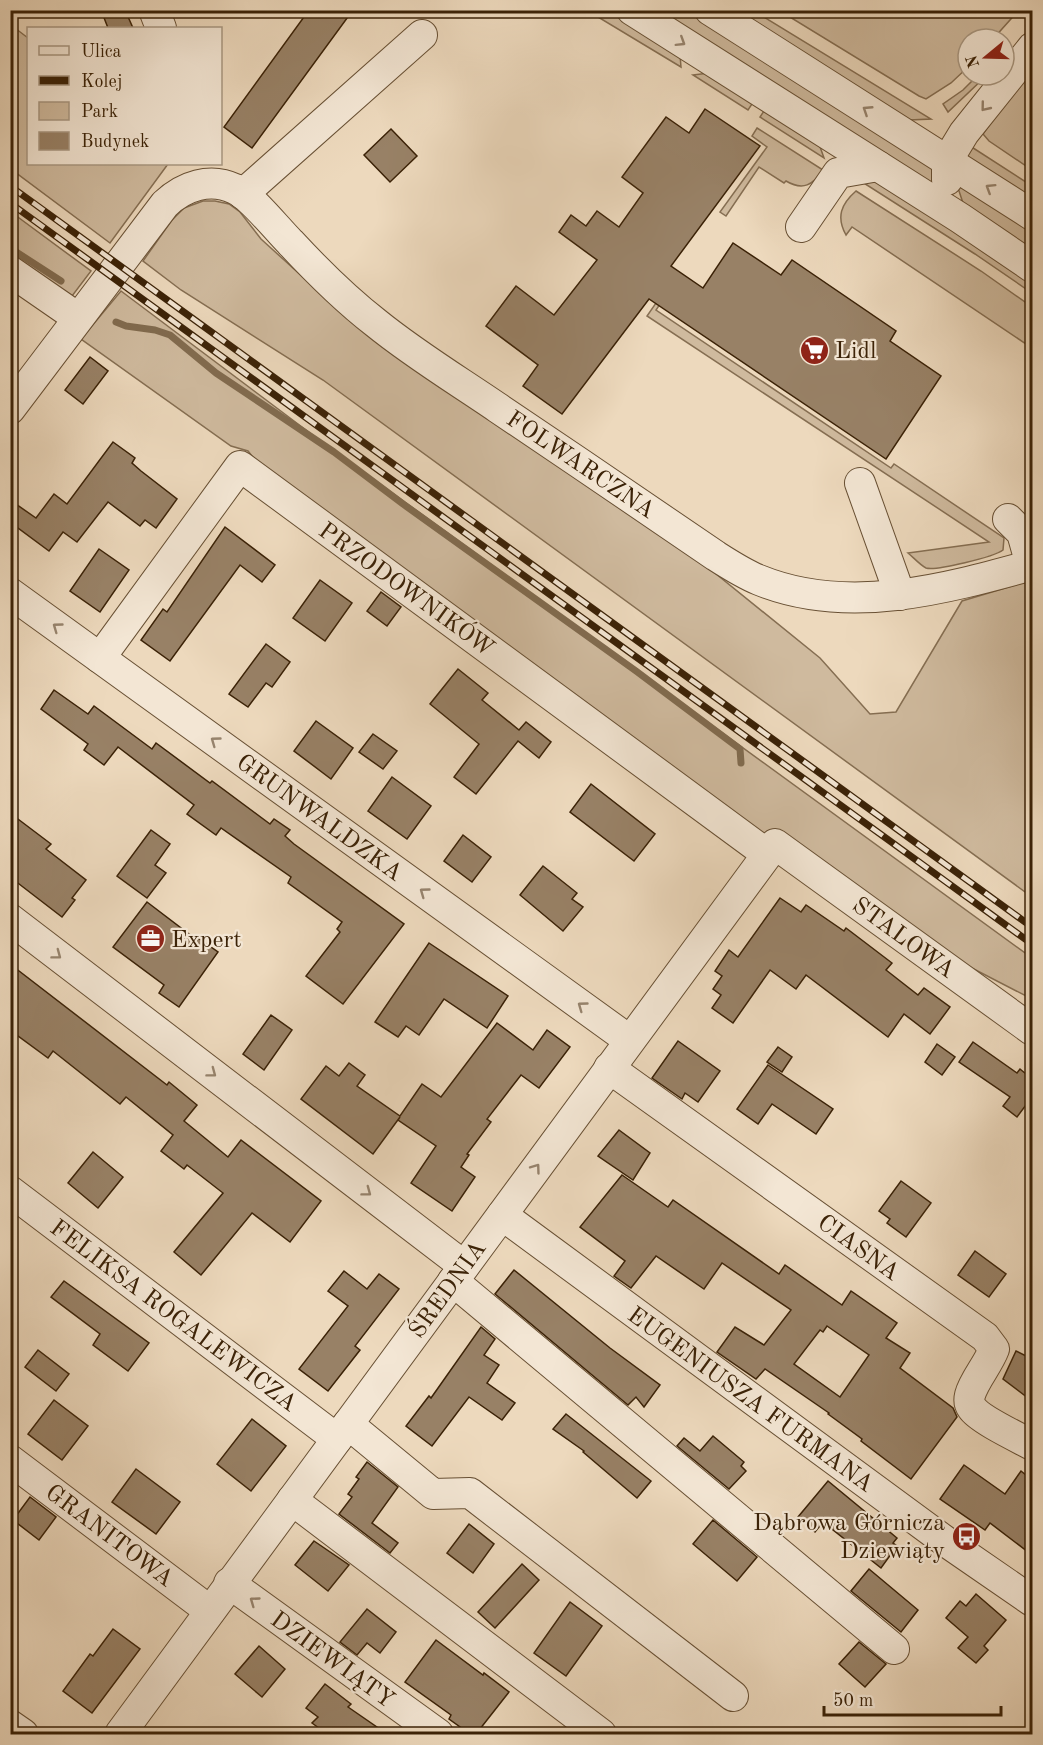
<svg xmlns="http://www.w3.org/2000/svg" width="1043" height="1745" viewBox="0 0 1043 1745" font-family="'Old Standard TT',serif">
<rect width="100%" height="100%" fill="#edd9bd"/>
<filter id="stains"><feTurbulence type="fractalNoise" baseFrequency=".00333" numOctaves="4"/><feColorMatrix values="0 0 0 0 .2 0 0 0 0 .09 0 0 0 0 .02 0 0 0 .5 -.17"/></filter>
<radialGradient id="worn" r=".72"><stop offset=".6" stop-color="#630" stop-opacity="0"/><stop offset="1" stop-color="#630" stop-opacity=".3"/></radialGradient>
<g fill="#cfba9e" stroke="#856e52" stroke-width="1.5">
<path d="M588,11H609L680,55L681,67Z"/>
<path d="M652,11H690L940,170L938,188Z"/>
<path d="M732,11H754L931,119L909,120Z"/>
<path d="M780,11H1018L993,39H968V67L951,83L926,99L919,96Z"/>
<path d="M11,25L28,38V164H168L110,243L11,169Z"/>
<path d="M1032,63V170L989,141L983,134Z"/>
<path d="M709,73L752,104L748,110L693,75Z"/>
<path d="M978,75H987L948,112L943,104L963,90Z"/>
<path d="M764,111L819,144L824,158L760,117Z"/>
<path d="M757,128L823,170C813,185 803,191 786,181L784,183L759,167L726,216L720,212L767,147L752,136Z"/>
<path d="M967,144L1032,186V201L969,159L966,154Z"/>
<path d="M859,180H878L1032,281V293L975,254Z"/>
<path d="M957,181L1032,228V253L963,203L957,185Z"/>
<path d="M856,191L981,271L1032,307V348L852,227L846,235C836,217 841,204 856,191Z"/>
<path d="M203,201H215L229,204L240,212L261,239L305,279L663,531L820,658L870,714L896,712L962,601L1032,580V897L323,380L181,290L143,261L172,220L184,208Z"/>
<path d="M11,212L91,271L69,300L11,259Z"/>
<path d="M674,277L677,279L656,310L891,468L894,464L1004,538L1003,550C994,557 936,571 926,568C920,565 913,557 908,553L989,542L647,316Z"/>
<path d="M121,291L310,433L1032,958V999L966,965L750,837L266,474L248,451L231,446L81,339Z"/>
</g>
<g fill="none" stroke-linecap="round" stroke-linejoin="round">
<g stroke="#816b4f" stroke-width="7">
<path d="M10,248L61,281"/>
<path d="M116,322L126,326L155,330L170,335L216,373L334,452L403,504L636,671L740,749L741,763"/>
</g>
</g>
<g fill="#988166" stroke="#3b2207" stroke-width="1.5" fill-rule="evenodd">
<path d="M101,10H125L133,28H108Z"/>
<path d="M309,10H353L252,148L224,127Z"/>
<path d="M705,109L760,146L671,266L703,288L733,243L781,275L792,260L896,331L890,341L941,376L886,459L649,299L562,414L523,386L538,365L486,326L516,286L554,315L597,260L559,232L571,215L586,226L597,211L619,227L643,193L622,177L666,117L689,133Z"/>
<path d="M391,129L417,156L390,182L364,155Z"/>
<path d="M90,357L108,371L83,404L65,390Z"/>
<path d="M113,442L135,458L132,463L141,471L177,499L156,528L145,520L140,526L108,502L77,542L63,532L49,551L10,522V500L36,518L54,494L67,504Z"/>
<path d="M225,527L275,565L262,582L240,565L170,661L141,640L163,609L167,612Z"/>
<path d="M99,549L129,570L100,612L70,591Z"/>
<path d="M320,580L352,603L325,641L293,618Z"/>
<path d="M381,592L401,607L387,626L367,611Z"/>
<path d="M266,644L290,662L272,687L266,683L248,707L229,694Z"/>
<path d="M458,669L488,693L482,700L519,730L526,722L551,742L539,758L518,741L476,794L454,777L479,744L430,704Z"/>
<path d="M54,690L88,714L94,706L152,749L156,743L210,783L212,781L270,824L274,819L290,830L285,836L294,844L404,924L343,1004L306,976L340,932L337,929L342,922L288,883L291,877L221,828L216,835L187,814L194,805L118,747L104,765L84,750L88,744L41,709Z"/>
<path d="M316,721L353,748L331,779L294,751Z"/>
<path d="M373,734L397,751L383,769L359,752Z"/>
<path d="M392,777L431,806L407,839L368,811Z"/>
<path d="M591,784L655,834L634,861L570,812Z"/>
<path d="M10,813L51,844L46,849L86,880L72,898L75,900L62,917L10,877Z"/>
<path d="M151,830L170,844L155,865L166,873L147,898L117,876Z"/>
<path d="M463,835L491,857L472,882L444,861Z"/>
<path d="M543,866L577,893L572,899L583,907L563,931L520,895Z"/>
<path d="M780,898L801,912L806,905L844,931L846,928L892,963L886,970L918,995L924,988L950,1007L930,1034L904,1014L888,1037L806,975L796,989L770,970L733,1023L712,1008L721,995L713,989L722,976L715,971L729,950L738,957Z"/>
<path d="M147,902L197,940L198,938L218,952L179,1007L159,993L164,985L113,947Z"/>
<path d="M429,943L508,996L487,1028L444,999L419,1035L406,1026L398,1037L375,1022Z"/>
<path d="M10,964L167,1085L169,1082L197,1105L184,1121L228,1157L241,1140L321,1201L290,1242L252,1213L201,1275L174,1252L223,1193L187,1165L184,1169L161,1151L173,1135L126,1097L120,1104L53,1051L48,1058L10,1030Z"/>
<path d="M271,1015L292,1030L264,1070L243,1054Z"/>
<path d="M497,1023L533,1050L547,1030L570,1047L539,1088L521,1075L487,1119L491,1122L467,1154L469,1155L461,1167L475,1177L452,1211L411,1183L436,1146L398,1120L400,1117L373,1154L301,1099L326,1066L339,1076L349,1063L365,1075L357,1086L400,1116L422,1084L441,1097Z"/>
<path d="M678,1041L720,1071L698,1102L685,1093L682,1099L652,1078Z"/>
<path d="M973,1042L1017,1073L1020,1069L1032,1079V1097L1017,1117L1003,1106L1010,1097L959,1062Z"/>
<path d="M937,1044L955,1057L942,1075L925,1062Z"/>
<path d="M778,1047L792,1057L782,1072L767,1062Z"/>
<path d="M768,1065L833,1109L816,1134L772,1104L758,1124L737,1109Z"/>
<path d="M619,1130L650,1153L633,1180L598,1156Z"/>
<path d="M93,1152L123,1177L98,1208L68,1183Z"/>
<path d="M622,1175L668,1207L673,1200L779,1274L785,1265L842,1305L851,1291L897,1323L886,1338L910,1353L900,1368L953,1408L957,1417L911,1479L861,1441L862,1439L828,1414L829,1413L765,1369L756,1379L717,1352L735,1327L764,1345L791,1310L722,1263L704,1289L656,1256L631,1288L614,1276L625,1261L580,1227ZM827,1326L869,1355L840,1397L794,1364L820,1330L823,1332Z"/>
<path d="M901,1181L931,1203L906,1237L887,1223L890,1219L879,1211Z"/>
<path d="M975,1251L1006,1274L989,1297L958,1275Z"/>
<path d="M514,1270L610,1348L660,1385L644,1407L636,1397L628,1405L495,1294Z"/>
<path d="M344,1271L367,1289L379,1274L399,1289L355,1346L360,1350L328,1391L299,1369L348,1306L328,1291Z"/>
<path d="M64,1281L149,1343L128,1371L93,1345L100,1334L51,1297Z"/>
<path d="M481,1327L495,1339L484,1355L499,1365L487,1383L515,1403L502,1420L469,1397L432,1446L406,1426L429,1396L431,1398Z"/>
<path d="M38,1350L69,1374L56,1391L25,1367Z"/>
<path d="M1016,1351L1032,1359V1401L1003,1379Z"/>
<path d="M54,1400L88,1426L62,1460L28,1434Z"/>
<path d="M566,1414L651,1481L637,1498L583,1452L584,1451L553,1429Z"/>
<path d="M252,1419L286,1446L251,1491L217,1464Z"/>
<path d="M713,1436L744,1462L741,1466L746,1471L729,1489L677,1446L684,1438L700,1451Z"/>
<path d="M367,1462L398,1487L372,1523L398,1543L390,1553L339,1514L352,1497L348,1494L359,1479L356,1477Z"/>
<path d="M964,1465L1005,1494L1021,1471L1032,1480V1555L990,1523L985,1530L940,1499Z"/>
<path d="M136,1469L180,1502L156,1534L112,1502Z"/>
<path d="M828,1481L897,1538L893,1543L897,1546L881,1568L823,1522L815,1532L798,1517Z"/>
<path d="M30,1497L56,1517L39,1540L13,1520Z"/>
<path d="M713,1520L757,1557L737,1581L693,1544Z"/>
<path d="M469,1524L494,1544L473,1573L447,1553Z"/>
<path d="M314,1541L349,1565L328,1591L295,1565Z"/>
<path d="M522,1564L539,1580L495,1628L478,1612Z"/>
<path d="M869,1569L918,1610L901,1632L851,1591Z"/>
<path d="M976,1594L1006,1620L984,1646L988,1650L976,1663L958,1648L968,1637L946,1618L960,1601L966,1606Z"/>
<path d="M570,1602L602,1626L566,1676L534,1653Z"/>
<path d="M367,1609L396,1632L380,1653L367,1643L357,1655L340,1642Z"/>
<path d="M113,1629L140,1649L92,1713L63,1691L90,1654L93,1656Z"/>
<path d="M436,1640L483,1675L484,1673L509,1692L476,1734H470L449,1719L451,1715L405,1682Z"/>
<path d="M859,1642L886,1664L865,1687L839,1664Z"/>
<path d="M259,1646L285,1669L262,1697L235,1674Z"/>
<path d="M325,1684L351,1704L348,1707L387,1734H327L312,1723L318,1717L306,1708Z"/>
</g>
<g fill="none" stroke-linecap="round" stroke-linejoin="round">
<defs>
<g id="minor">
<path d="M154,10L161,28"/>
<path d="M632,10L960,218L1032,267"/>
<path d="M710,10L1032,215"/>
<path d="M947,180V161L964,133L1032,48"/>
<path d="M243,194L422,35"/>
<path d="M801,227L838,173L878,166"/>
<path d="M10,271L78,318"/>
<path d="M10,409L165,204C184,186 210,177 235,189C250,195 277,229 290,242C316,270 345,299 376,323C414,354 457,380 498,408C571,457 643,506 716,556C730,565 744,574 759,580C847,616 945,589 1032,565"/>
<path d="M860,483L900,595"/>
<path d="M1008,519L1022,533L1031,565"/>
<path d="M10,593L629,1040"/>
<path d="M100,658L240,466L767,854"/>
<path d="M10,919L464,1266"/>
<path d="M609,1068L985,1337L994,1349C988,1365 974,1380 970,1395C969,1399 969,1404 972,1408C979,1419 1019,1438 1032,1445"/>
<path d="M10,1191L337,1439"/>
<path d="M502,1215L945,1541L1032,1601"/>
<path d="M453,1281L894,1649"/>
<path d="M348,1424L433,1494L470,1493L733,1696"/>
<path d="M10,1460L210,1611"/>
<path d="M292,1500L601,1734"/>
<path d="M229,1583L438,1734"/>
<path d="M10,1725L23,1734"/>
<path d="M120,1734L775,844L1032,1030"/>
</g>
</defs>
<use href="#minor" stroke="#685034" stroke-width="32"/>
<use href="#minor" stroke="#f3e6d4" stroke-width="30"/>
<defs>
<g id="rail">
<path d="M10,186L1032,927"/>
<path d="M10,203L1032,944"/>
</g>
</defs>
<use href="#rail" stroke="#3b2207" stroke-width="7"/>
<use href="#rail" stroke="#f3e6d4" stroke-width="4.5" stroke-dasharray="14" stroke-linecap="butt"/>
</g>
<defs><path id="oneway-chevron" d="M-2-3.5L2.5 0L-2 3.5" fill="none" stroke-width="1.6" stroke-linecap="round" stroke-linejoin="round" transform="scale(1.5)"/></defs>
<g stroke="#97846e">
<use href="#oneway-chevron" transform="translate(681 42) rotate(32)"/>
<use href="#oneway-chevron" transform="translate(985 107) rotate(129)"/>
<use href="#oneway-chevron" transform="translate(867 110) rotate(-147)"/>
<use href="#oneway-chevron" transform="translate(990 188) rotate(-148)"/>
<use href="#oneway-chevron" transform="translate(57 627) rotate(-144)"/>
<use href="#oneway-chevron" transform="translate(215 741) rotate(-144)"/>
<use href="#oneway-chevron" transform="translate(424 892) rotate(-144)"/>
<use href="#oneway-chevron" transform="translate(57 955) rotate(37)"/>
<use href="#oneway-chevron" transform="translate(582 1006) rotate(-144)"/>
<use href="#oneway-chevron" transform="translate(212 1073) rotate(37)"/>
<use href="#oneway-chevron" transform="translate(536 1168) rotate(-54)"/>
<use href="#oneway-chevron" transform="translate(367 1192) rotate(37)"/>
<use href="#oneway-chevron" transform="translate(254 1601) rotate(-144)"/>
</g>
<defs>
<symbol id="supermarket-disc" viewBox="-11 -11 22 22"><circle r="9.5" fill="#8f2418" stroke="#f3e6d4"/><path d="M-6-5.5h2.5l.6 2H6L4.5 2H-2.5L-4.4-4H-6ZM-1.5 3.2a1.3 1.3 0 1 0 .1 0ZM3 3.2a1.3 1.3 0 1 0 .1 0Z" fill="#fff"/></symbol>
<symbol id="office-disc" viewBox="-11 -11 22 22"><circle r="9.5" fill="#8f2418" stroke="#f3e6d4"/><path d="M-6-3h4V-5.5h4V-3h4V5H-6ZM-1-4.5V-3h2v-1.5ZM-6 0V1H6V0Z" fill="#fff"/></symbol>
<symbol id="bus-disc" viewBox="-11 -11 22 22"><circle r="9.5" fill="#8f2418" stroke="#f3e6d4"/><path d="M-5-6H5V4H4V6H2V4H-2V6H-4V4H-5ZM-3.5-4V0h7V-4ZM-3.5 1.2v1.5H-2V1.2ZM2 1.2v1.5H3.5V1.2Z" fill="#fff"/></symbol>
</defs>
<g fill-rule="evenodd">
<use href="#supermarket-disc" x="798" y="334" width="33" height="33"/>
<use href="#office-disc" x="134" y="922" width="33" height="33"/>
<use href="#bus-disc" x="950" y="1520" width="33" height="33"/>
</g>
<g text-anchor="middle" stroke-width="4.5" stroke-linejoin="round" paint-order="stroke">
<g font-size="24" fill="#3b2207" stroke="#f3e6d4" text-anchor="start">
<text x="835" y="358">Lidl</text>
<text x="171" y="947">Expert</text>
<text x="945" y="1530" text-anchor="end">Dąbrowa Górnicza<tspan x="945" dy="28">Dziewiąty</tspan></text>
</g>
<g font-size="24" fill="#3b2207" stroke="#f3e6d4">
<text transform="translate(581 464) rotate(34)" y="8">FOLWARCZNA</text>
<text transform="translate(407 589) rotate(36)" y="8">PRZODOWNIKÓW</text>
<text transform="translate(320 817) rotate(36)" y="8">GRUNWALDZKA</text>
<text transform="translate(904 937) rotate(36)" y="8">STALOWA</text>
<text transform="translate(859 1247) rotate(36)" y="8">CIASNA</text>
<text transform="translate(447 1289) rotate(-54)" y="8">ŚREDNIA</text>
<text transform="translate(174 1315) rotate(37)" y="8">FELIKSA ROGALEWICZA</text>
<text transform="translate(751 1399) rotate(36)" y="8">EUGENIUSZA FURMANA</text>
<text transform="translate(110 1535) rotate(37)" y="8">GRANITOWA</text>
<text transform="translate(333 1659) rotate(36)" y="8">DZIEWIĄTY</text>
</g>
</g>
<rect width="1043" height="1745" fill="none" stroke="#edd9bd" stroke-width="36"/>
<rect x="12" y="12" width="1019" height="1721" fill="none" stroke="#3b2207" stroke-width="3"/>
<rect x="18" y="18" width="1007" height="1709" fill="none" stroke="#3b2207" stroke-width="1.5"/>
<rect x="27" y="27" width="195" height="138" fill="#f3e6d4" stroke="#a99882" stroke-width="1.5"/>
<rect x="39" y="46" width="30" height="9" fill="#f3e6d4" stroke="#a99882" stroke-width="1.5"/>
<text x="81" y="57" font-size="18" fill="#3b2207">Ulica</text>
<rect x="39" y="76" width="30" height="9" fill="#3b2207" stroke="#a99882" stroke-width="1.5"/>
<text x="81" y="87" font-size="18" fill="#3b2207">Kolej</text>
<rect x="39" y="102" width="30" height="18" fill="#cfba9e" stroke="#a99882" stroke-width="1.5"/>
<text x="81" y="117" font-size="18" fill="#3b2207">Park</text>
<rect x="39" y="132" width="30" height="18" fill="#988166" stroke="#a99882" stroke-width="1.5"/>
<text x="81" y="147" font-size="18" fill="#3b2207">Budynek</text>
<g transform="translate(986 57) rotate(251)"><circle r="28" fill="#f3e6d4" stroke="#a99882" stroke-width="1.5"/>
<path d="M0-4.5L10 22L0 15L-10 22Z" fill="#8f2418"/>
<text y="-9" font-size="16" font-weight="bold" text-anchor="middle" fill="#3b2207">N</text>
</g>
<path d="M824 1706v9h177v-9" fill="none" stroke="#3b2207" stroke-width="3"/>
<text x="833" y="1706" font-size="18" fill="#3b2207" stroke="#f3e6d4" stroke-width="4.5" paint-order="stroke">50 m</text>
<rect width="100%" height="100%" filter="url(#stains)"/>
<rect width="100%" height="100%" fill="url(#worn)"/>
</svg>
